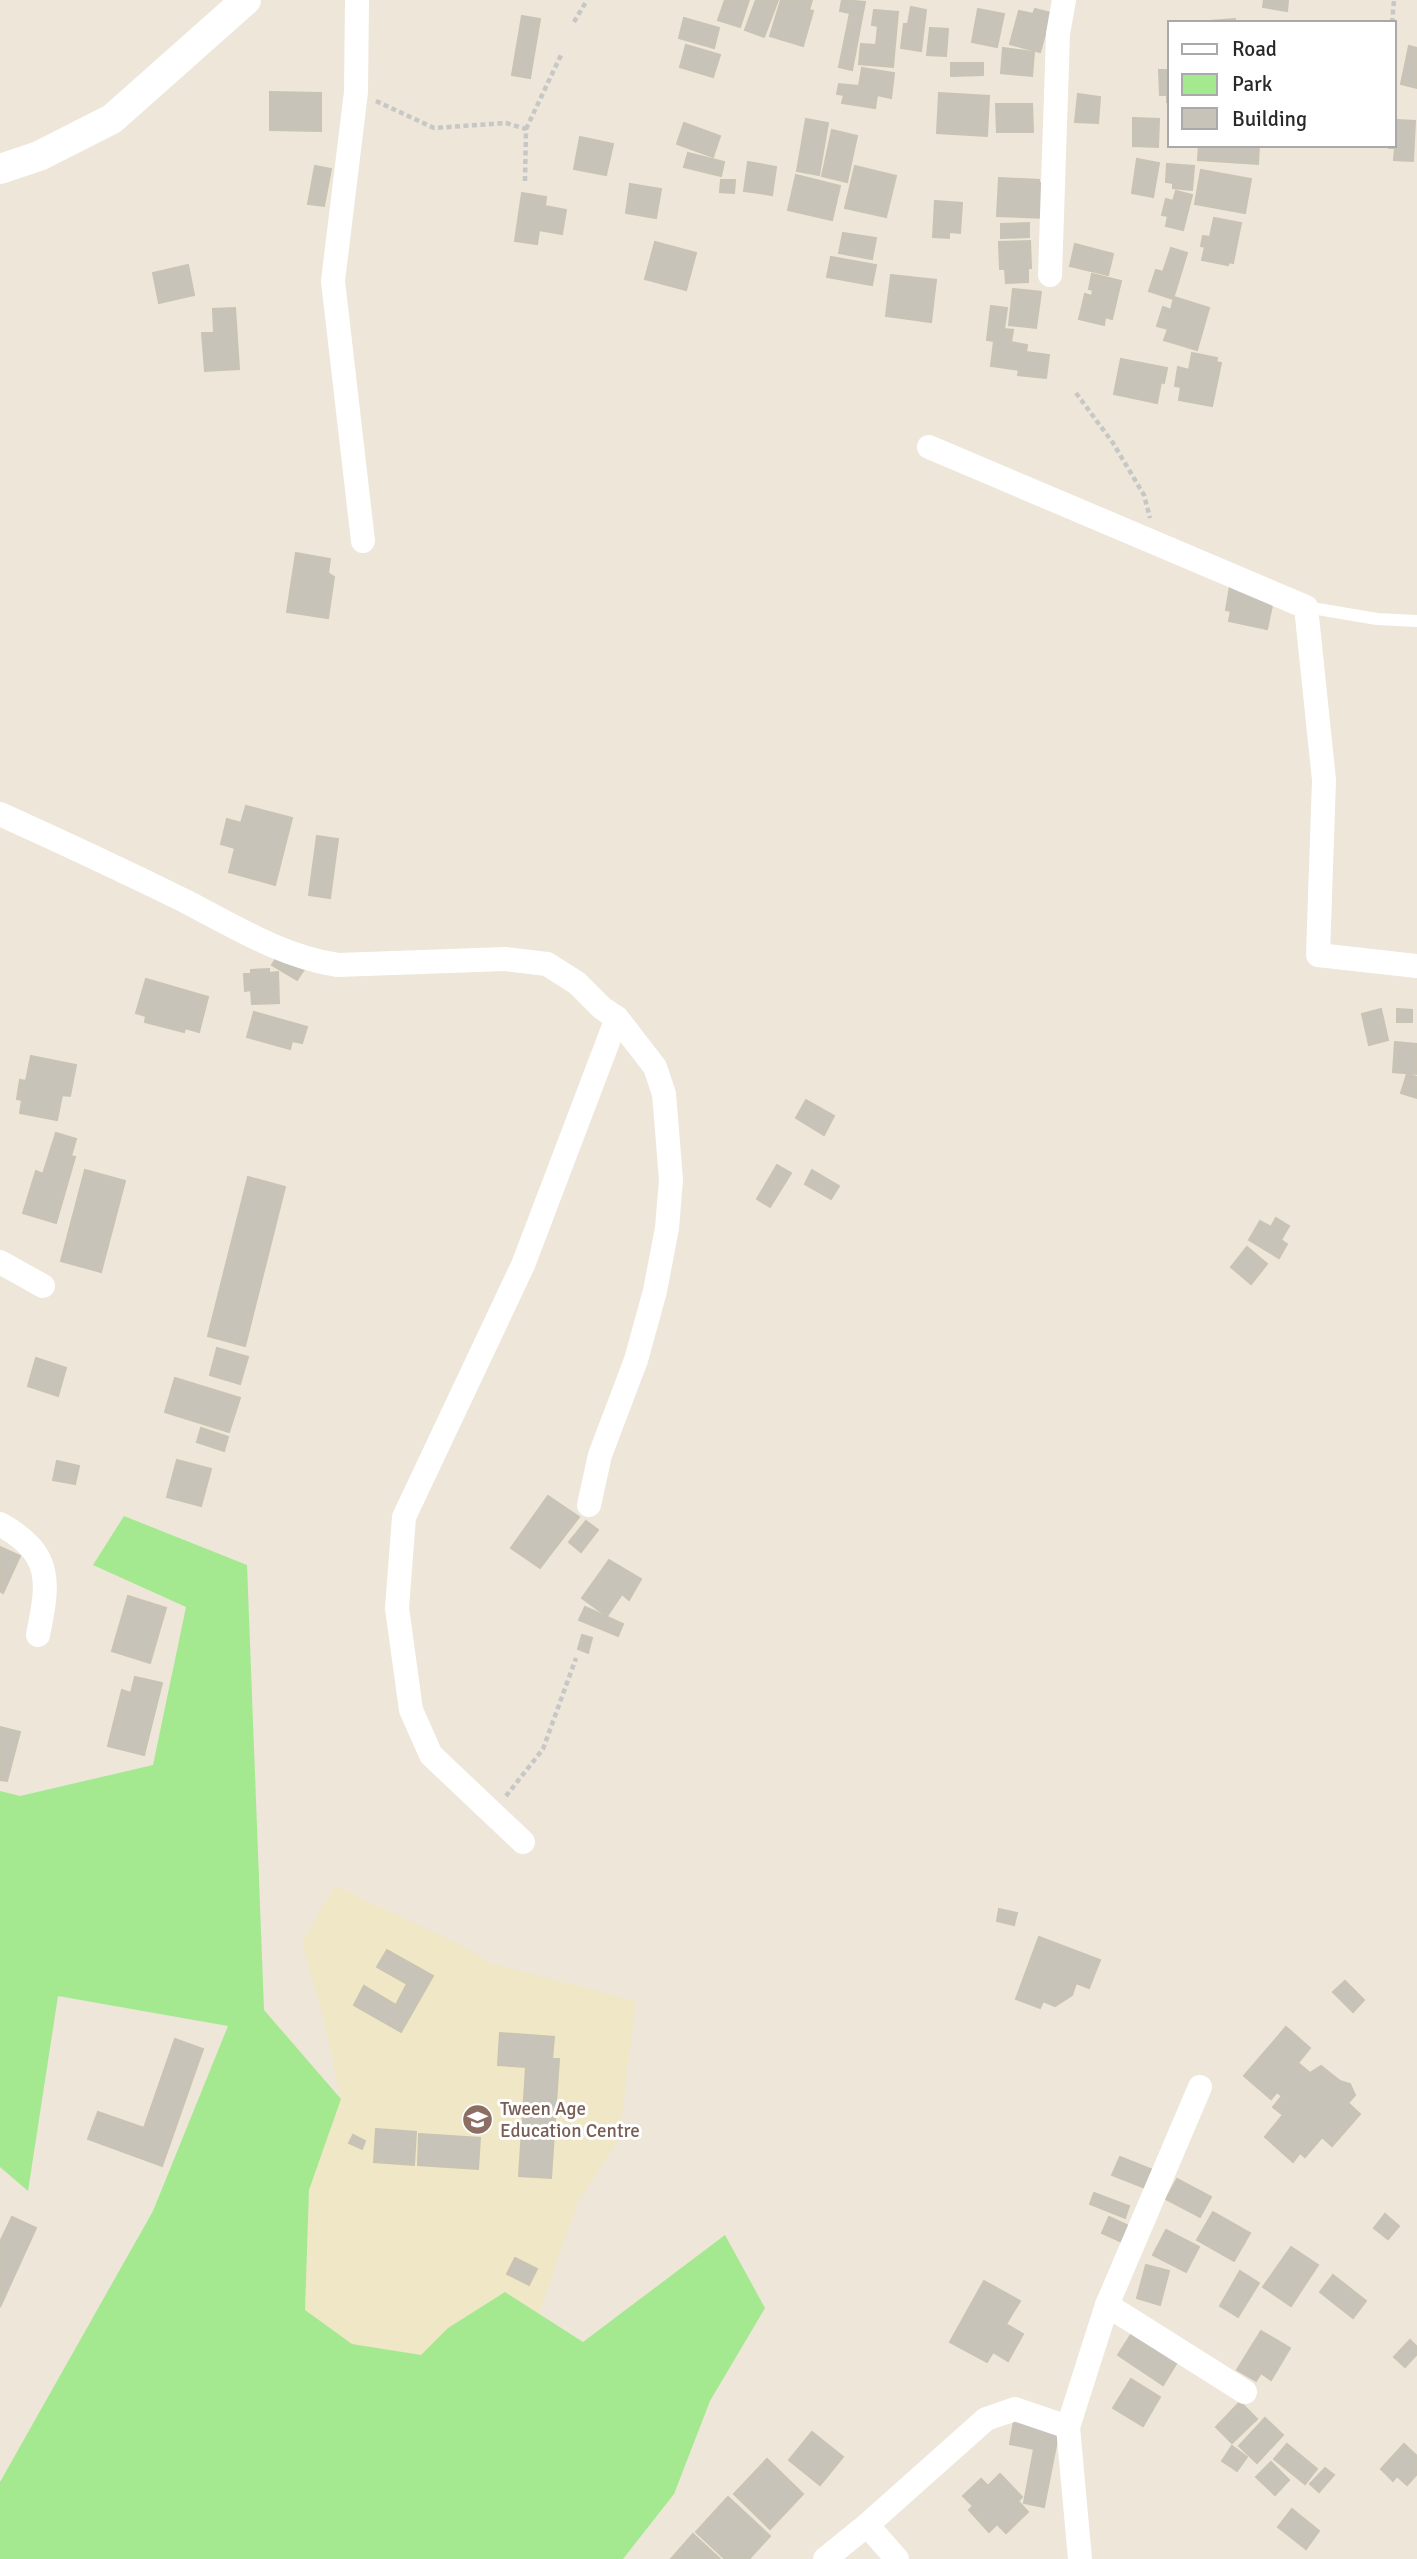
<svg xmlns="http://www.w3.org/2000/svg" width="1417" height="2559" viewBox="0 0 1417 2559" font-family="Signika,sans-serif">
<rect width="100%" height="100%" fill="#ede6d9"/>
<path fill="#f0e7c6" d="M335,1886L457,1943L490,1963L636,2001L619,2139L577,2204L538,2316L504,2292L448,2328L421,2355L352,2344L305,2310L309,2190L341,2099L325,2024L302,1943Z"/>
<path fill="#a4e990" d="M124,1516L247,1565L264,2010L341,2099L309,2190L305,2310L352,2344L421,2355L448,2328L505,2292L583,2342L725,2235L765,2308L710,2401L674,2494L623,2559H0V2482L153,2211L228,2026L58,1996L28,2191L0,2167V1791L20,1796L153,1765L186,1607L93,1565Z"/>
<g fill="#c8c3b9" stroke="#c8c3b3" stroke-width="2">
<path d="M725,0H749L740,27L718,20Z"/>
<path d="M756,0H778L764,37L745,30Z"/>
<path d="M781,0H812L809,10L813,11L803,46L770,36Z"/>
<path d="M842,0L865,2L852,70L839,67L850,13L840,11Z"/>
<path d="M1264,0H1288L1287,11L1263,7Z"/>
<path d="M911,7L926,10L921,51L901,48L904,24H908Z"/>
<path d="M978,9L1004,14L997,47L972,42Z"/>
<path d="M1035,9L1051,13L1040,52L1010,44L1019,11L1033,14Z"/>
<path d="M874,10L898,12L893,67L859,64L861,44L876,45L878,26L872,25Z"/>
<path d="M522,16L540,19L530,78L512,75Z"/>
<path d="M684,18L719,28L714,48L679,38Z"/>
<path d="M1235,19V23H1182Z"/>
<path d="M930,28L948,29L946,56L927,55Z"/>
<path d="M686,45L720,55L713,77L680,67Z"/>
<path d="M1409,46L1417,48V88L1401,84Z"/>
<path d="M1003,48L1034,52L1032,76L1001,73Z"/>
<path d="M951,63H983V75L951,76Z"/>
<path d="M862,68L894,73L891,98L877,95L875,108L842,103L844,95L837,94L839,84L859,86Z"/>
<path d="M1159,70H1170V102H1167V95H1160Z"/>
<path d="M270,92L321,93V131L270,130Z"/>
<path d="M939,93L989,96L987,136L937,133Z"/>
<path d="M1078,94L1100,97L1098,123L1075,122Z"/>
<path d="M996,104H1032L1033,132H997Z"/>
<path d="M1133,118L1159,119L1158,147L1133,146Z"/>
<path d="M806,119L828,123L819,175L797,171Z"/>
<path d="M1397,120L1415,121L1413,161L1394,160L1395,148H1389V145H1394Z"/>
<path d="M684,123L720,136L713,157L677,144Z"/>
<path d="M832,130L857,136L847,182L822,176Z"/>
<path d="M580,137L613,144L606,175L574,169Z"/>
<path d="M1199,145H1259L1258,164L1198,160Z"/>
<path d="M688,153L724,162L721,176L684,167Z"/>
<path d="M1137,159L1159,163L1153,197L1132,193Z"/>
<path d="M748,162L776,167L772,195L744,191Z"/>
<path d="M1167,164L1194,166L1192,190L1173,188V183L1166,182Z"/>
<path d="M315,166L331,169L324,206L308,204Z"/>
<path d="M855,166L896,176L886,217L845,208Z"/>
<path d="M1201,170L1251,179L1245,213L1195,204Z"/>
<path d="M796,175L840,186L832,220L788,210Z"/>
<path d="M999,178L1039,180V183H1048L1047,218L997,216Z"/>
<path d="M721,180H735L734,193L720,192Z"/>
<path d="M630,184L661,189L656,218L626,213Z"/>
<path d="M1176,191L1192,195L1183,230L1166,226L1168,216L1162,215L1166,199L1173,201Z"/>
<path d="M522,193L546,197L545,206L566,210L562,234L539,230L537,244L515,241Z"/>
<path d="M935,201L962,203L960,233L949,232V238L933,237Z"/>
<path d="M1214,218L1241,223L1233,263L1229,262L1228,265L1202,260L1205,247L1201,246L1203,236L1210,237Z"/>
<path d="M1029,223V237L1001,238V224Z"/>
<path d="M843,233L876,238L872,259L839,253Z"/>
<path d="M1030,241L1031,268H1028V282L1006,283L1005,269H1000L999,242Z"/>
<path d="M655,242L696,253L686,290L645,279Z"/>
<path d="M1075,244L1113,254L1108,275L1070,266Z"/>
<path d="M1171,248L1187,253L1173,299L1149,291L1156,270L1163,272Z"/>
<path d="M831,257L876,265L872,285L827,277Z"/>
<path d="M188,265L194,295L159,303L153,273Z"/>
<path d="M1092,274L1121,281L1112,319L1105,317L1104,325L1079,319L1085,294L1092,296L1093,290L1089,289Z"/>
<path d="M891,275L936,280L931,322L886,316Z"/>
<path d="M1013,289L1041,292L1036,328L1009,325Z"/>
<path d="M1174,297L1209,308L1197,350L1164,340L1168,329L1157,326L1163,307L1171,310Z"/>
<path d="M991,306L1007,308L1004,329L1013,330L1011,342L1027,345L1026,352L1049,355L1046,378L1018,375L1019,370L991,366L994,341L987,340Z"/>
<path d="M235,308L239,369L205,371L202,333H214L213,309Z"/>
<path d="M1192,353L1217,358L1216,362L1221,363L1212,406L1179,400L1181,387L1175,386L1178,367L1189,370Z"/>
<path d="M1121,359L1167,368L1164,383L1161,382L1157,403L1114,394Z"/>
<path d="M296,553L330,559L328,573L334,577L328,618L287,612Z"/>
<path d="M1230,586L1274,596L1267,629L1229,621L1231,611L1226,610Z"/>
<path d="M246,806L292,818L275,885L229,872L235,848L221,844L227,819L241,823Z"/>
<path d="M317,836L338,839L330,898L309,895Z"/>
<path d="M282,949L307,965L297,980L272,965Z"/>
<path d="M269,969V973L278,972L279,1003L252,1004L251,990L245,991L244,974H251V970Z"/>
<path d="M146,979L208,997L199,1032L185,1028L184,1032L145,1022L146,1016L136,1013Z"/>
<path d="M1381,1009L1388,1040L1369,1045L1362,1014Z"/>
<path d="M1397,1009L1412,1010V1022H1397Z"/>
<path d="M254,1012L307,1027L302,1043L292,1041L290,1049L247,1037Z"/>
<path d="M1395,1042L1417,1044V1074L1393,1072Z"/>
<path d="M31,1056L76,1065L70,1096L62,1095L57,1120L20,1113L22,1100L17,1099L20,1080L26,1081Z"/>
<path d="M1407,1074L1417,1077V1098L1401,1093Z"/>
<path d="M806,1100L834,1116L824,1135L796,1118Z"/>
<path d="M56,1133L76,1139L71,1156L75,1157L56,1223L23,1213L36,1171L43,1174Z"/>
<path d="M777,1165L791,1173L770,1207L757,1199Z"/>
<path d="M85,1170L125,1181L101,1272L61,1261Z"/>
<path d="M812,1170L839,1186L831,1199L805,1184Z"/>
<path d="M248,1177L285,1187L245,1346L208,1336Z"/>
<path d="M1276,1218L1289,1226L1281,1240L1287,1244L1279,1258L1249,1240L1260,1221L1271,1227Z"/>
<path d="M1247,1247L1267,1264L1251,1284L1231,1267Z"/>
<path d="M217,1348L248,1357L240,1384L210,1375Z"/>
<path d="M36,1358L66,1368L58,1396L28,1386Z"/>
<path d="M175,1378L240,1398L229,1432L165,1412Z"/>
<path d="M201,1428L228,1437L224,1451L197,1442Z"/>
<path d="M177,1460L211,1469L201,1506L167,1497Z"/>
<path d="M57,1461L79,1466L75,1484L53,1480Z"/>
<path d="M548,1496L579,1517L540,1568L511,1548Z"/>
<path d="M586,1521L598,1530L581,1552L569,1542Z"/>
<path d="M0,1547L20,1556L3,1593L0,1591Z"/>
<path d="M609,1560L641,1579L629,1600L622,1594L607,1616L582,1598Z"/>
<path d="M128,1596L166,1608L150,1663L112,1651Z"/>
<path d="M585,1607L623,1624L618,1636L579,1620Z"/>
<path d="M582,1635L592,1638L588,1653L578,1649Z"/>
<path d="M135,1677L162,1683L144,1755L108,1746L122,1690L131,1693Z"/>
<path d="M0,1727L20,1732L7,1781L0,1780Z"/>
<path d="M999,1909L1017,1913L1014,1925L997,1921Z"/>
<path d="M1039,1937L1100,1960L1089,1988L1076,1983L1072,1995L1055,2006L1043,2001L1040,2008L1016,1999Z"/>
<path d="M387,1950L433,1976L401,2032L354,2005L364,1986L396,2005L407,1984L377,1967Z"/>
<path d="M1345,1981L1364,2000L1353,2012L1333,1992Z"/>
<path d="M1286,2027L1310,2048L1298,2063L1310,2073L1321,2066L1340,2081L1350,2084L1355,2095L1348,2103L1360,2114L1332,2146L1322,2137L1305,2157L1300,2153L1293,2162L1265,2137L1283,2115L1273,2107L1282,2096L1277,2092L1271,2099L1244,2076Z"/>
<path d="M500,2033L554,2037L552,2059H559L551,2178L519,2176L526,2067L498,2065Z"/>
<path d="M175,2039L203,2049L162,2166L88,2139L98,2112L144,2128Z"/>
<path d="M376,2129L416,2132L414,2165L374,2162Z"/>
<path d="M419,2134L480,2138L478,2169L418,2165Z"/>
<path d="M353,2135L365,2141L362,2149L349,2143Z"/>
<path d="M1120,2157L1153,2170L1145,2188L1112,2175Z"/>
<path d="M1177,2179L1211,2197L1200,2217L1166,2199Z"/>
<path d="M1094,2193L1129,2206L1125,2218L1090,2204Z"/>
<path d="M1213,2212L1250,2233L1234,2261L1197,2240Z"/>
<path d="M1385,2214L1399,2226L1388,2239L1374,2228Z"/>
<path d="M12,2217L36,2228L0,2307V2242Z"/>
<path d="M1109,2217L1131,2227L1124,2243L1102,2233Z"/>
<path d="M1166,2230L1199,2247L1186,2272L1153,2255Z"/>
<path d="M1291,2247L1318,2265L1291,2306L1263,2287Z"/>
<path d="M515,2258L537,2269L529,2285L507,2274Z"/>
<path d="M1146,2265L1169,2271L1160,2305L1137,2298Z"/>
<path d="M1240,2271L1259,2283L1238,2317L1220,2306Z"/>
<path d="M1333,2275L1366,2301L1353,2318L1320,2292Z"/>
<path d="M984,2281L1020,2301L1006,2324L1023,2334L1008,2361L993,2352L987,2362L950,2342Z"/>
<path d="M1134,2330L1179,2359L1163,2385L1118,2355Z"/>
<path d="M1261,2331L1290,2348L1271,2380L1261,2373L1256,2381L1237,2370Z"/>
<path d="M1410,2340L1417,2347V2354L1405,2367L1394,2357Z"/>
<path d="M1131,2379L1160,2397L1143,2426L1113,2408Z"/>
<path d="M1240,2402L1257,2419L1232,2443L1216,2427Z"/>
<path d="M1265,2418L1283,2435L1257,2463L1239,2446Z"/>
<path d="M1014,2421L1059,2430L1044,2507L1024,2503L1034,2449L1010,2444Z"/>
<path d="M812,2432L843,2457L820,2485L789,2460Z"/>
<path d="M1287,2444L1317,2469L1305,2484L1274,2459Z"/>
<path d="M1404,2444L1417,2456V2474L1407,2485L1397,2476L1393,2481L1381,2469Z"/>
<path d="M1232,2446L1247,2457L1237,2471L1222,2461Z"/>
<path d="M767,2459L803,2494L770,2529L734,2494Z"/>
<path d="M1271,2462L1289,2480L1275,2495L1256,2477Z"/>
<path d="M1325,2468L1334,2475L1319,2492L1310,2484Z"/>
<path d="M1000,2474L1022,2497L1018,2501L1028,2512L1006,2533L997,2524L989,2532L969,2510L973,2506L963,2496L981,2479L988,2486Z"/>
<path d="M728,2497L770,2536L749,2559H725L696,2532Z"/>
<path d="M1292,2509L1319,2531L1306,2549L1278,2527Z"/>
<path d="M693,2534L720,2559H671Z"/>
</g>
<g fill="none" stroke-linecap="round" stroke-linejoin="round">
<g stroke="#c7c7c7" stroke-width="4.5" stroke-dasharray="5 3.5" stroke-linecap="butt">
<path d="M574,22L587,0"/>
<path d="M1392,23L1394,0"/>
<path d="M376,101L434,128L506,123L526,129L525,181"/>
<path d="M526,129L562,53"/>
<path d="M1076,393L1113,443L1144,495L1150,518"/>
<path d="M506,1796L543,1749L576,1658"/>
</g>
<path stroke="#fff" stroke-width="12" d="M1306,607L1377,619L1417,621"/>
<g stroke="#fff" stroke-width="24">
<path d="M357,0L356,92L333,281L363,541"/>
<path d="M1050,275L1058,34L1064,0"/>
<path d="M929,447L1306,607L1324,780L1318,955L1417,966"/>
<path d="M0,814C62,842 124,871 185,901C233,926 283,957 338,965L505,959L547,964L577,983L602,1008L617,1018L655,1067L664,1094L667,1130L671,1180L667,1228L655,1291L636,1360L600,1455L589,1505"/>
<path d="M0,1262L43,1286"/>
<path d="M0,1524C53,1554 49,1581 38,1635"/>
<path d="M523,1842L431,1755L411,1710L397,1608L404,1517L523,1265L617,1018"/>
<path d="M1107,2305L1245,2392"/>
<path d="M867,2525L897,2559"/>
<path d="M825,2559L867,2525L986,2419L1015,2409L1068,2427"/>
<path d="M1080,2559L1068,2427L1107,2305L1200,2087"/>
</g>
<path stroke="#fff" stroke-width="30" d="M0,169L39,156L112,119L246,0"/>
</g>
<defs>
<symbol id="school-disc" viewBox="-11 -11 22 22"><circle r="9.5" fill="#8d6e63" stroke="#fff"/><path d="M0-5L7-2L0 1L-7-2ZM-4 1L0 2.5L4 1V4Q0 6-4 4Z" fill="#fff"/></symbol>
</defs>
<g fill-rule="evenodd">
<use href="#school-disc" x="460" y="2102" width="35" height="35"/>
</g>
<g text-anchor="middle" stroke-width="6" stroke-linejoin="round" paint-order="stroke">
<g font-size="19" fill="#785e54" stroke="#fff" text-anchor="start">
<text x="500" y="2115">Tween Age<tspan x="500" dy="22">Education Centre</tspan></text>
</g>
</g>
<rect x="1168" y="21" width="228" height="126" fill="#ffffff" stroke="#a9a9a9" stroke-width="2"/>
<rect x="1182" y="44" width="35" height="10" fill="#ffffff" stroke="#a9a9a9" stroke-width="2"/>
<text x="1232" y="56" font-size="21" fill="#292929">Road</text>
<rect x="1182" y="74" width="35" height="21" fill="#a4e990" stroke="#a9a9a9" stroke-width="2"/>
<text x="1232" y="91" font-size="21" fill="#292929">Park</text>
<rect x="1182" y="108" width="35" height="21" fill="#c8c3b9" stroke="#a9a9a9" stroke-width="2"/>
<text x="1232" y="126" font-size="21" fill="#292929">Building</text>
</svg>
